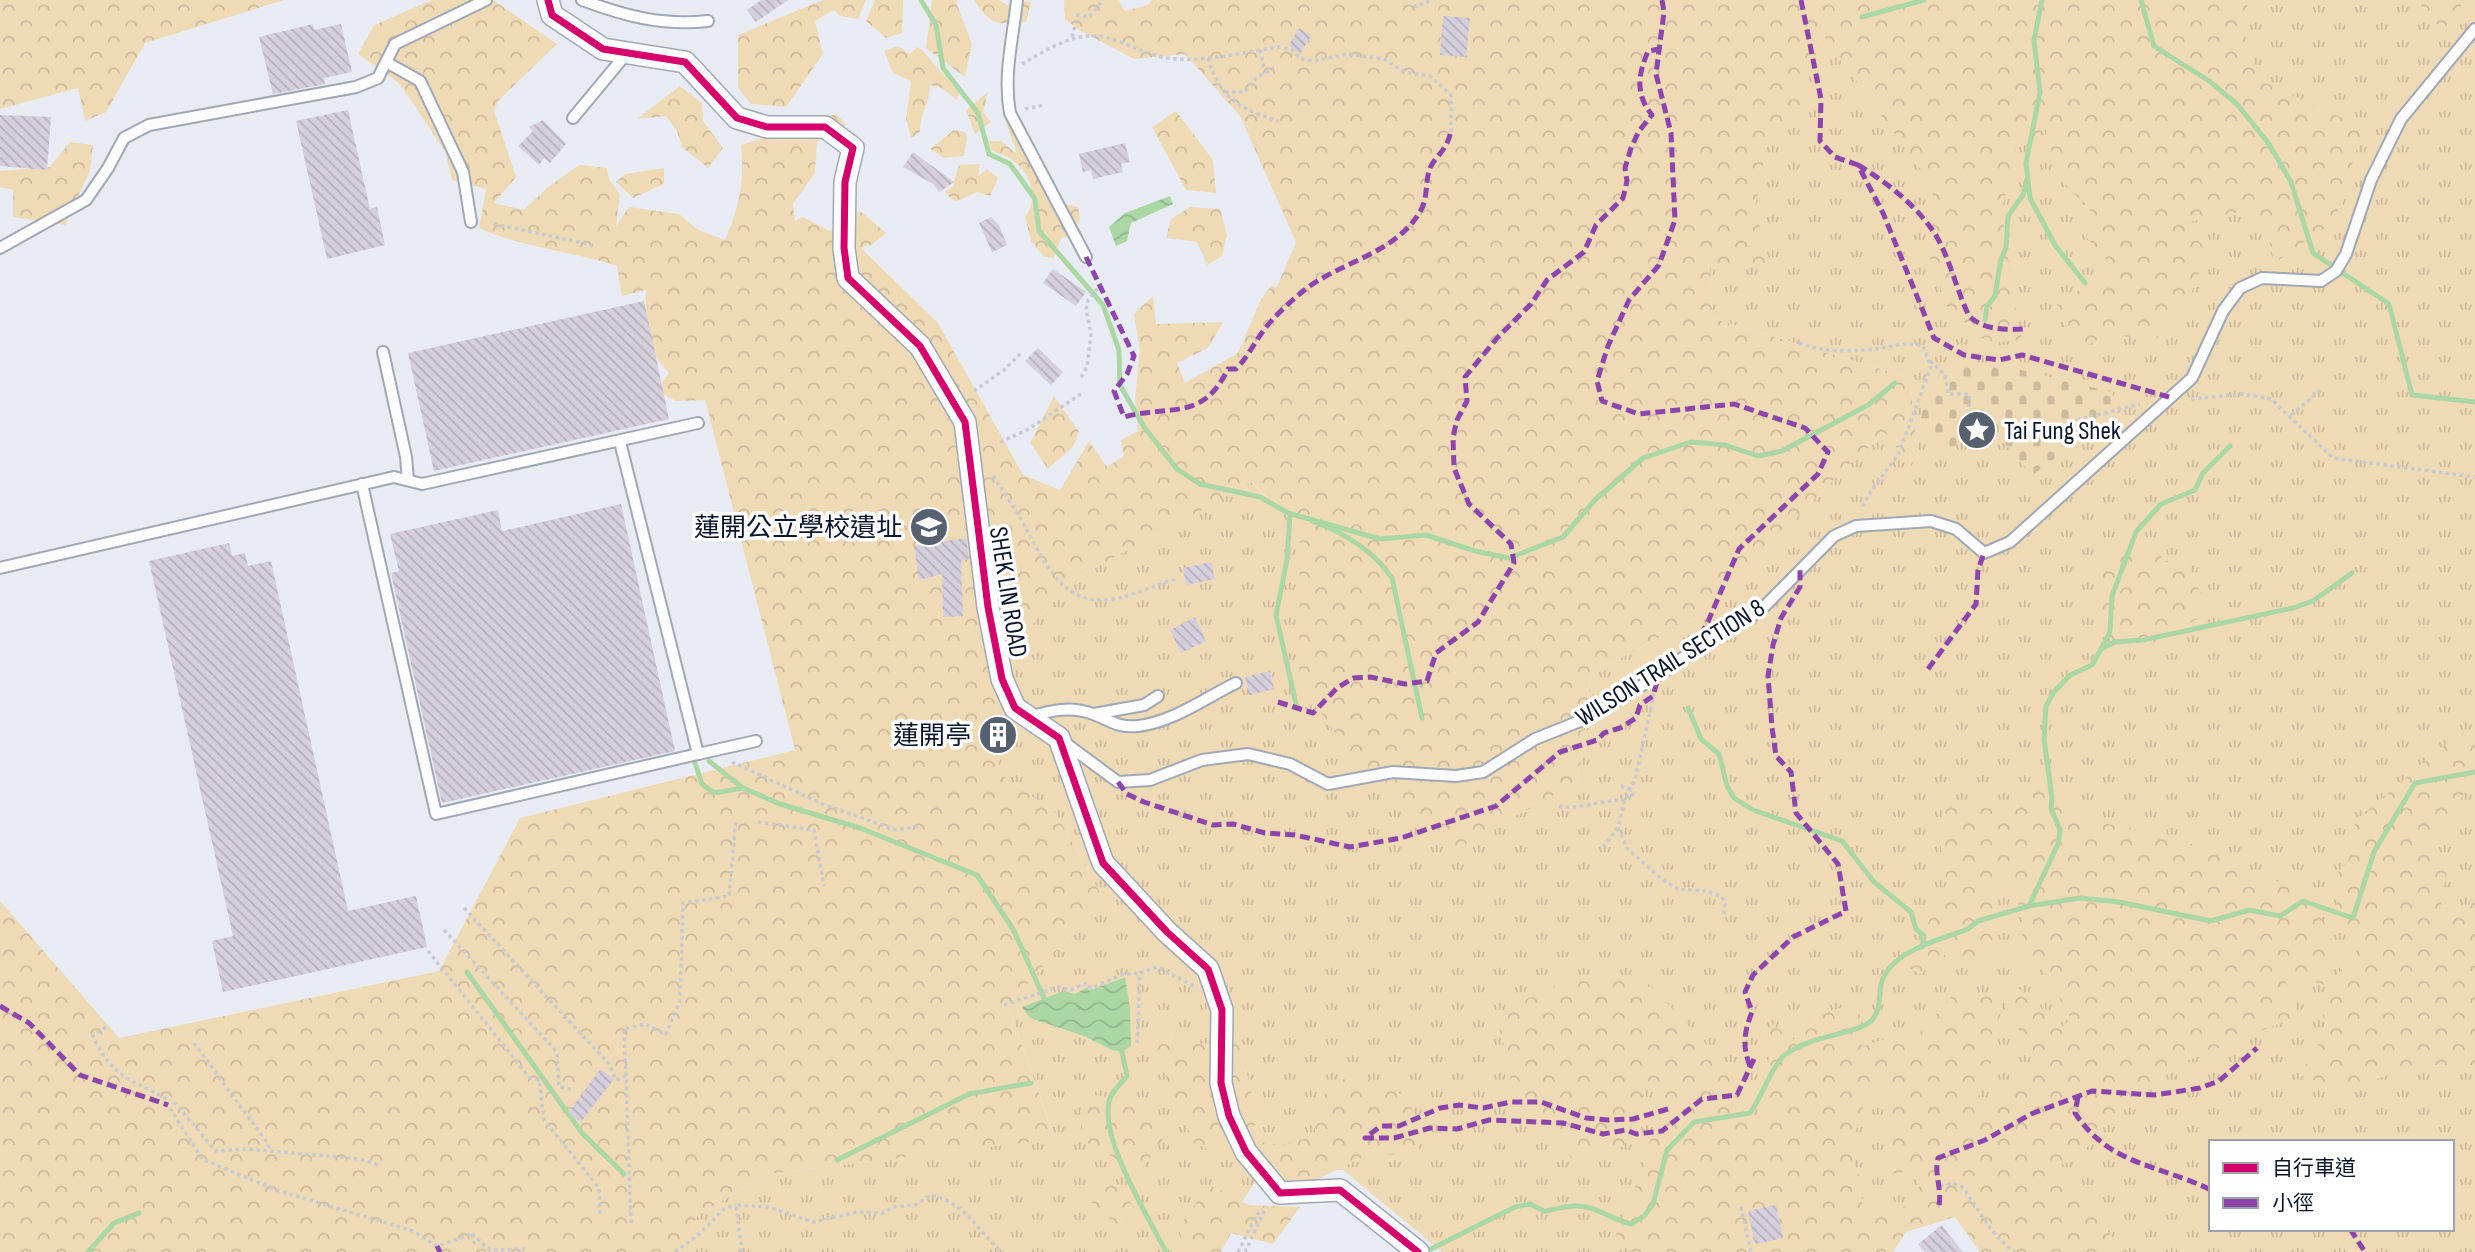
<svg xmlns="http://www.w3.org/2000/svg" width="2475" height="1252" viewBox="0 0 2475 1252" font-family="'Sofia Sans Condensed','Noto Sans TC',sans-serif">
<defs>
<pattern id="grass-tufts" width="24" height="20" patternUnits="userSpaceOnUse" patternTransform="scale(1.75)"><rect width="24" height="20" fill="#efdab6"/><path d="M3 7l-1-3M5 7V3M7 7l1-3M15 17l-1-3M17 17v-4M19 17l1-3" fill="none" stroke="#ccba9c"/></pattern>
<pattern id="forest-crowns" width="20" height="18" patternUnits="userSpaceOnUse" patternTransform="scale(1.75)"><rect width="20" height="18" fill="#efdab6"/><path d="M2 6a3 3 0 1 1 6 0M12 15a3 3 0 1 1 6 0" fill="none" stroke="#ccba9c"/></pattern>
<pattern id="cemetery-stones" width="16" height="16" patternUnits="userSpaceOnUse" patternTransform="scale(1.75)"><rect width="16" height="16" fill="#efdab6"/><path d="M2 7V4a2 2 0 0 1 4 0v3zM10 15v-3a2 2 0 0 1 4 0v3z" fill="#ccba9c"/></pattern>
<pattern id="water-waves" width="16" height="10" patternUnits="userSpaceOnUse" patternTransform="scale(1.75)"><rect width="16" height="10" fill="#abd7a5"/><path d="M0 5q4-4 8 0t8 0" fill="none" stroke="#92b88e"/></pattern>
<pattern id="building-back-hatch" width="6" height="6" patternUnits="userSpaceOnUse" patternTransform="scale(1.75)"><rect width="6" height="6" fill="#d5cedb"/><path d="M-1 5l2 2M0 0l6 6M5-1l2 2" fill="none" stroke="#b6b0bc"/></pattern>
</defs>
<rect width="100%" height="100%" fill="#e8ecf2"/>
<path fill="url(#grass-tufts)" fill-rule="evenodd" d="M1700,0H2475V1252H2123L2056,1163L1980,1188L1873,1252H1442L1343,1170L1264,1168L1210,1252H682L697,1216L767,1174L1055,1138L1008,1006L1103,898L1057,815L998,772L995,663L1076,578L1251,482L1300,528V682L1577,782L1591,674L1701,615L1845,468L1885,433L1912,465L1918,457L1910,378L1712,318ZM2211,1142H2452V1229H2211Z"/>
<g fill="url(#forest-crowns)" fill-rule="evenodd">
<path d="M0,0H284L145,43L106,112L85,121L78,88L0,109Z"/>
<path d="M432,0H493L557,44L498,101L494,111L516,177L494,203L524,210L547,188L579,165L607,168L609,179L620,194L616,226L629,207L679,214L698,230L725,240C739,208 745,181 741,145L836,114L846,125L817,142L815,173L793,204L795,221L803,217L830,231L860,211L886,233L873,244L861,248L938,323L1023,475L1060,490L1089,441L1107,467L1124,456L1121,440L1138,431L1135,399L1140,350L1134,314L1153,296L1156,324L1223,322L1208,348L1177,363L1185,383L1238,353L1261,299L1271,286L1277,287L1296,242L1240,116L1185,54L1134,59L1079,30L1065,19L1064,0H1119L1124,11L1148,5L1152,0H2247L2246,38L2258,79L2363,128L2335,221L2274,263L2267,230L2253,209L2184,223L2208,252L2186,306L2153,342L2108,333L2077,351L2056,302L2122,269L2112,266L2087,238L2090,207C2054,180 2058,168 2045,129L2016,148L2002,210L2012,291L2022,340L1987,343L1946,305L1930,257L1933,186L1824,37L1805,76L1801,126L1770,129L1755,208L1771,266L1710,264L1712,318L1910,378L1918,457L1911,466L1885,433L1845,468L1701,615L1591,674L1577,782L1458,848L1362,771L1299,682L1300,528L1252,482L1076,578L995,663L998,772L1057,815L1103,898L1008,1006L1055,1139L767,1174L697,1216L682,1252H0V901L119,1038L439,971L520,818L795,750L705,400L676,401L656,391L669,373L645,344L646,290L622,296L617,266C571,251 523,248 479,228L486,189L452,180L445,151L399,83L358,54L374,25Z"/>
<path d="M823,0H866L858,19L840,16L834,10L815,21L823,54L786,107L751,104L738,88V35Z"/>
<path d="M875,0H903L902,33L886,38L866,21Z"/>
<path d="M932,0H958L956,2L972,44L965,77L926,48Z"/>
<path d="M974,0H999L1007,5L1015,0L1031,2L1026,22C996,24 992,27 974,0Z"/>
<path d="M2416,0H2465L2443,31Z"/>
<path d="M898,46L910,54L917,47L923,51L959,92L957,100L942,88L930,85C930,103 920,113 920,132L911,138L906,118L911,81L893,73L884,51Z"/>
<path d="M680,86L702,103L703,121L723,148L708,168L682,147L677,131L666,116L637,119Z"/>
<path d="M988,92L983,112L991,122L975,134L966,110Z"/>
<path d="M1176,111L1213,160L1216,193L1186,190L1152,127Z"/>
<path d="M1006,112L1065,204L1078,207L1080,220L1069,237L1061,238L1054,258L1044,257L1031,241L1025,217C1038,201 1032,176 1016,163C1010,157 999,154 991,150L989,141H1001L1017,154L1004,117Z"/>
<path d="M954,130L965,132L967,138L964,156L944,158L930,149Z"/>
<path d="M70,142L93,145L90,171L65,225L13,217V190L0,187V171L50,167Z"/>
<path d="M980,164L978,176L987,169L998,178L990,196L977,192L955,202L945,192L952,187L959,165Z"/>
<path d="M664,168V184L633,198L616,182L625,174Z"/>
<path d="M1190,207L1220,209L1227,235L1222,256L1207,265L1197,242L1166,238L1171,219Z"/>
<path d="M1054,396L1079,432L1073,447L1048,469L1030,443Z"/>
<path d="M2114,547H2153L2165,561H2186L2210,613L2136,649L2102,635L2101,569Z"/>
<path d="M2460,732L2475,743C2475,786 2454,812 2431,847L2448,863L2441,907L2467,912L2475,887V1065H2436L2335,1088L2300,1075L2327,1029L2323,1015L2328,986L2283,973L2298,1016L2174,1066L2117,1110L2077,1160L2059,1165L2123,1252H1980L1955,1217L1906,1232L1893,1252H1633L1613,1242L1643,1167L1665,1085L1648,1081L1624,1146L1575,1162L1508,1087L1512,1072L1495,1014L1565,981L1643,978L1706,1044L1764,1130L1771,1023L1793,1040L1817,1014L1859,1003L1862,1047L1881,1040L1911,1043L1958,989L2003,1000L2015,985L2063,1027L2071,1018L2042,968L2017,964L2023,927L2014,882L1992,885L1995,965L1944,955L1920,974L1908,967L1947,882L1939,837L1945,801L1997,810L2026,789L2060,783L2078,825L2108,824L2204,847L2260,879L2308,885L2333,943L2329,985L2357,950L2329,884L2349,859L2355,821ZM2003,1001L2041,1070L1975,1119L1974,1109L1991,1063ZM1892,1071V1174L1918,1169L1920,1203L1887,1210L1862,1209V1185L1850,1151L1867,1093Z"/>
<path d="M1155,1030L1171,1032L1199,1044L1240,1040L1258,1123L1214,1153L1194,1143L1157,1055Z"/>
<path d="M1353,1072L1410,1098L1420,1153L1363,1157L1316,1180L1264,1186L1250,1142L1283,1145L1315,1136V1102Z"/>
<path d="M1097,1095L1127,1102L1155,1116L1163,1139L1140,1172L1082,1140L1080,1110Z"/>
<path d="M1108,1174L1134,1207L1120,1229L1089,1200Z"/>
<path d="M1209,1185L1249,1205L1300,1207L1273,1244L1231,1233L1221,1252H1187L1178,1228Z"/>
</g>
<path fill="url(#cemetery-stones)" d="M2006,366L2111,392L2121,411L2032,475L1988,425L1969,430L1946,456L1915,423L1950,368Z"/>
<g fill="url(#water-waves)">
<path d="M1170,196L1173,204L1131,223L1127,241L1116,246L1109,227L1125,213Z"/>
<path d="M1125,977L1130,1008L1131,1046L1122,1052L1112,1050L1084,1036L1030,1018L1022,1007L1064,991L1075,994L1088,987L1089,991Z"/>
</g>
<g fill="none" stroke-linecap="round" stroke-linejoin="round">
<g stroke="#abd7a5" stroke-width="5">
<path d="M921,0L936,25L943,68L978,113L989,154L1010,164L1035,199L1039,231L1103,305L1119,350L1120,385L1144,427L1177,469L1200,484L1260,497L1288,513L1380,539L1426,535L1475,551L1509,558L1563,537L1595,500L1643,458L1691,442L1725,445L1758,456L1782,451L1868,405L1895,383"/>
<path d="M2042,0L2034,40L2040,92L2026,163L2030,198L2055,245L2085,283"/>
<path d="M2141,0L2154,46L2209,81L2237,104L2269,144L2291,182L2313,253L2389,304L2412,395L2475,402"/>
<path d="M1862,17L1924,0"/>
<path d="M1985,320L1987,306L1995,296L2001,259L2006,248L2008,216L2023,195L2027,179"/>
<path d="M1290,514L1287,560L1276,615L1296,704"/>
<path d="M1312,521C1345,533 1373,550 1392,578L1422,718"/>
<path d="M2101,649L2110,632L2112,596L2136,532L2161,504L2195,490L2203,473L2230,446"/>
<path d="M1688,708L1701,739L1719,754L1727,786L1734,798L1753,810L1842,841L1874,882L1911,912L1916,929L1924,936L1922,947"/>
<path d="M709,761L743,788"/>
<path d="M695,763L702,784L714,793L743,788L780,804L860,828L977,875L1013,929L1044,998"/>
<path d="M2029,906L2058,844L2060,830L2051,808L2052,798L2044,739L2046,706L2054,692L2070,675L2092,665L2101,649L2115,642L2143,640L2293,608L2313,601L2352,573"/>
<path d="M467,972L582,1133L624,1174"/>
<path d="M1122,1052L1127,1076C1122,1082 1113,1091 1110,1098C1097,1135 1149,1218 1166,1252"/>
<path d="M837,1160L969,1094L1031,1083"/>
<path d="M88,1252L114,1223L139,1213"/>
<path d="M1425,1252L1515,1207L1530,1204L1544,1211C1555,1210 1566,1205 1578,1206C1597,1206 1613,1221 1632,1224L1645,1215L1653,1204L1667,1150L1694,1122L1750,1113C1762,1097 1773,1063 1786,1054C1811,1035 1855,1035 1871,1021C1882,1011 1878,994 1882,981C1893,950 1942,939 1968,929L1978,921L2029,906L2080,898L2119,902L2211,921L2249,910L2280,916L2303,901L2353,918L2374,852L2415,783L2475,772"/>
</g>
</g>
<g fill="url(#building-back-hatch)">
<path d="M761,0H788L756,22L747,10Z"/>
<path d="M1443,16L1470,18L1466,57L1440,55Z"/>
<path d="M313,24L314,30L341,24L352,72L324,78L325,84L273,94L259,37Z"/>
<path d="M1299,28L1311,36L1300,54L1289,45Z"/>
<path d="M348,110L370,209L377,207L385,245L327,259L296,121Z"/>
<path d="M0,115L51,117L47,170L0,166Z"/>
<path d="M543,120L566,144L550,163L544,158L539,165L518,146L533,131L529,127Z"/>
<path d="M1125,143L1130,162L1121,164L1123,172L1093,179L1091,170L1083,172L1079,154Z"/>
<path d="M913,152L943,174L954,182L939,192L933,184L903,167Z"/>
<path d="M991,217L999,225L1007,245L992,252L979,223Z"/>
<path d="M1053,269L1086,292L1076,306L1043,283Z"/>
<path d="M644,301L669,419L434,471L408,353Z"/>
<path d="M1038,348L1063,372L1051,385L1025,361Z"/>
<path d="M621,504L675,751L442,803L391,573L399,571L390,534L498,510L502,531Z"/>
<path d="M966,538L969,559L961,561L963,616L943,617L942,574L919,580L914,546Z"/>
<path d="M229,543L232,556L245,553L248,566L271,561L348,911L416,896L427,947L223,992L212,941L233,936L149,561Z"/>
<path d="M1211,562L1215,579L1186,585L1183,568Z"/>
<path d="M1195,617L1206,641L1181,653L1170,630Z"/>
<path d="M1270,671L1274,689L1249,695L1245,677Z"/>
<path d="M600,1069L614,1079L581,1122L568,1113Z"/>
<path d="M1776,1205L1783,1238L1755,1244L1748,1211Z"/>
<path d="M1942,1225L1952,1239L1963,1252H1925L1918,1244Z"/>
</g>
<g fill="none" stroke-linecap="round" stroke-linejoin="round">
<defs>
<g id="service">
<path d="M582,0C625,16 662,26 708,21"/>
<path d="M1017,0C1013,38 1003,75 1010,113L1086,257"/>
<path d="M386,62L420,81L463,172L471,222"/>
<path d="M573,118L627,53"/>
<path d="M0,248L86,200L108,168L124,138L149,125L356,87L378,78L395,44L486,0"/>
<path d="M383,352L406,457L408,480"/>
<path d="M362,484L436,814L698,754L620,442"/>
<path d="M0,568L394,477L422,484L698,423"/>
<path d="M1094,714L1144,705L1158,696"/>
<path d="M1030,717C1051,710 1071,706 1093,714C1110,720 1117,728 1138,726C1173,722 1205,698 1236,683"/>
<path d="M1064,742L1118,782L1150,780L1202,760L1248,754L1290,764L1328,784L1393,772L1456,776L1483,772L1535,739L1590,717L1659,675L1716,634L1759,612L1834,536L1856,526L1931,521L1956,529L1984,553L2010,542L2192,378L2223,311L2240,288L2262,278L2321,281L2336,271L2346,254L2371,180L2401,119L2475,29"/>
<path d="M698,754L756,741"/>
</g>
<path id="minor" d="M548,0L552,15L603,49L685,62L737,118L767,127H825L853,148L845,182L844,248L848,278L920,346L965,422L988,607L1002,679L1015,708L1059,738L1103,863L1167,932L1208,969L1222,1010L1221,1083L1229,1116L1246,1152L1280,1193L1340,1190L1418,1252"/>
</defs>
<use href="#service" stroke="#a0a8b5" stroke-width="14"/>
<use href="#minor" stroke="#a0a8b5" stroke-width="24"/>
<g stroke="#c9cacf" stroke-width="3.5" stroke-dasharray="3.5 3.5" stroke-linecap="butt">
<path d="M1413,7L1433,0"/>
<path d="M1072,37L1078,15L1089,17L1103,0"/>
<path d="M1260,50L1265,72"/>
<path d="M1208,58C1220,99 1240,109 1278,121"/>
<path d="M1022,64C1050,48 1079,28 1112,39C1131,45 1147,55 1168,58C1205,63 1242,52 1279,47L1292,50L1301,59L1314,61L1348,54L1384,59L1404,72L1430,76L1451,95V132"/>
<path d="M1225,92H1245L1257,77L1274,68"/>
<path d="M1025,109L1044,105"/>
<path d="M494,224L597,246"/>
<path d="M1799,343C1821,352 1850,352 1875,349C1892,347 1904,341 1923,346L1931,367L1898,455L1871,491L1861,510"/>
<path d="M1930,361L1945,375L1948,394H1969V421L1978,430"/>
<path d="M1081,377L1087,367L1091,334L1086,309L1088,300L1100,286"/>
<path d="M974,391L1004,370L1021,353"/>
<path d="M2191,399L2242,394L2271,399L2333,458L2475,477"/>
<path d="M2291,415L2322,389"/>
<path d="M2077,420L2140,404"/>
<path d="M1000,442L1027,430L1081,394"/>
<path d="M993,476C1001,488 1009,500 1017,512C1037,545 1055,602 1103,600C1127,599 1154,585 1176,579"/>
<path d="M732,762L825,805L896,830L921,826"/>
<path d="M1621,786L1630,789L1634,797"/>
<path d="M1559,806C1575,811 1605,799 1625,800"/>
<path d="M758,822L814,830L824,886"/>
<path d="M1618,828L1627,848L1664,881L1678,889L1707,891L1722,897L1725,904L1723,918"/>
<path d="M1603,847L1618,828L1625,800L1635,780L1654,694"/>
<path d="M464,908L610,1065L616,1080L626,1076L631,1223"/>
<path d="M444,930L557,1052L559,1087L571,1089"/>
<path d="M428,951L530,1078L539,1080L544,1120L599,1188L600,1214"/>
<path d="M1004,1005L1057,987L1071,990L1087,983L1091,988L1124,974L1140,973"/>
<path d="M106,1027L93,1036C113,1078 128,1078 167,1099L168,1105L202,1159L276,1190L413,1231L437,1246L472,1234"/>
<path d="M194,1043L268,1144L270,1151"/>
<path d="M1137,1043L1140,973L1157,967L1194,986"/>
<path d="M626,1076L624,1029L645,1024L666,1034L680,1001L683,903L729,896L736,819"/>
<path d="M174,1102L216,1151L247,1149L360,1159L378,1165"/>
<path d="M1940,1186C1948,1184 1955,1182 1962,1187C1966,1190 1969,1197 1972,1201C1984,1219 1997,1241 2015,1252"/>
<path d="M1741,1207L1751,1252"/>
<path d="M472,1234L490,1250L525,1249"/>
<path d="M472,1234L475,1247"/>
<path d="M675,1252L698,1235L725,1208L736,1205"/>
<path d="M742,1252L736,1205L769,1207L813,1222L858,1212L883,1213L893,1207L915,1205L931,1195C969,1205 975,1229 1002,1252"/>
<path d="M1238,1252L1257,1214L1262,1212"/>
<path d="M1245,1252L1266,1207"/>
</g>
<use href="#service" stroke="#fcfcfd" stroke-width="10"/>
<use href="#minor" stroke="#fcfcfd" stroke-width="21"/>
<g stroke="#8e44ad" stroke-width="5" stroke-dasharray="10 5" stroke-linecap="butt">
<path d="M1662,0L1664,12L1656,74L1671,133L1675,220L1659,265L1629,300L1608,346L1597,381L1602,401L1639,414L1734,404L1805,428L1828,452L1818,474L1739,549L1707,624L1688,654"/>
<path d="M1801,0L1821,99L1820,141L1835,157L1858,165L1883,213L1934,338L1964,355L1999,360L2022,355L2169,397"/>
<path d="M1858,165C1888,183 1921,209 1938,239C1951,263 1957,291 1969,316C1984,330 2004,330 2024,329"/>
<path d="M1086,257L1134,356L1127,374L1114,391L1124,417C1172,404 1202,422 1228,369H1236C1248,357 1254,343 1264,330C1274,316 1289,303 1302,292C1338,262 1397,254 1421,210C1428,198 1425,181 1430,168C1437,154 1445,153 1451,132"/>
<path d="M1928,669L1976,604L1978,570L1984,553"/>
<path d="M1278,702L1313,713L1337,688L1353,678L1370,677L1405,684L1427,681L1436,653L1478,622L1514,563L1511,544L1469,504L1454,468L1453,437L1457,420L1467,401L1465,377L1498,337L1531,304L1547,280L1584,252L1596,225L1623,198L1627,181L1625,168L1631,148L1639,131L1652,115C1635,94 1638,75 1648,51L1660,49"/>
<path d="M1118,782L1127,794L1144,802L1213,825L1233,824L1265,833L1295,835L1350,847L1401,838L1496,806L1560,752L1597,740L1604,733L1620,728L1636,718L1640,705L1653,696L1659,675"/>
<path d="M0,1006L29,1023L80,1075L168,1105"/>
<path d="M1750,1066C1742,1046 1744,1032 1752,1012L1745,992L1753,975L1793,937L1846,911L1838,864L1796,813L1791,772L1776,756L1772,727L1768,676L1773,645L1781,618L1800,587V570"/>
<path d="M2078,1097L2075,1113C2110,1166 2158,1164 2211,1190"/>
<path d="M1668,1109L1633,1119L1609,1120L1586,1118L1541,1102H1511L1483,1108L1459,1105L1440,1108L1399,1126H1381L1365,1138H1394L1430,1128L1457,1129L1489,1120L1563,1123L1603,1134L1626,1130L1636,1134L1662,1131L1702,1099L1737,1095L1754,1059"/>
<path d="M1939,1205C1942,1188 1934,1175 1938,1158L1985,1140L2031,1114L2092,1091L2154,1095L2200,1088L2219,1081L2257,1048"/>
<path d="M2350,1229L2365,1252"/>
<path d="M437,1246L440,1252"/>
</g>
<defs>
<path id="cycleway" d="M548,0L552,15L603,49L685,62L737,118L767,127H825L853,148L845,182L844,248L848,278L920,346L965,422L988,607L1002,679L1015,708L1059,738L1103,863L1167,932L1208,969L1222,1010L1221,1083L1229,1116L1246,1152L1280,1193L1340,1190L1418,1252"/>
</defs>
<use href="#cycleway" stroke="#fff" stroke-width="11"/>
<use href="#cycleway" stroke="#d6006c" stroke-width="7"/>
</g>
<defs>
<symbol id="sight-disc" viewBox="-11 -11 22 22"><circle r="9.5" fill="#57606f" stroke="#fff"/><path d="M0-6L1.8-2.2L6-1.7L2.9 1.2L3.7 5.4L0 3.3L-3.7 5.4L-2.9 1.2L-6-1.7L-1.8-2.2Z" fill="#fff"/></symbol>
<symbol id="school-disc" viewBox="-11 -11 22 22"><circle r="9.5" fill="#57606f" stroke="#fff"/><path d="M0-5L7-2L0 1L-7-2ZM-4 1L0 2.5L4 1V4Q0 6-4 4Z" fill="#fff"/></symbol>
<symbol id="building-disc" viewBox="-11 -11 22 22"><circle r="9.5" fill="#57606f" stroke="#fff"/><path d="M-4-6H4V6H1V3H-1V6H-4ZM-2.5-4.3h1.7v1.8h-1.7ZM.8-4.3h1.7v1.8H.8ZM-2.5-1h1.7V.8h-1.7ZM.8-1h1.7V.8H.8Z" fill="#fff"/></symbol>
</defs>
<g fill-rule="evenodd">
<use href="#sight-disc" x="1955" y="408" width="44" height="44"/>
<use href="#school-disc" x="907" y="505" width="44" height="44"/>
<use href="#building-disc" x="976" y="713" width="44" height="44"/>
</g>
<g text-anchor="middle" stroke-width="7" stroke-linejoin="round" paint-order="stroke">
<g font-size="26" fill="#091529" stroke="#fff" text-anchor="end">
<text x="2004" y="439" text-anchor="start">Tai Fung Shek</text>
<text x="902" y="536">蓮開公立學校遺址</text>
<text x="971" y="744">蓮開亭</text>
</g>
<g font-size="26" fill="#091529" stroke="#fff">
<text transform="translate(1009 592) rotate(81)" y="9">SHEK LIN ROAD</text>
<text transform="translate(1670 662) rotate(-32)" y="9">WILSON TRAIL SECTION 8</text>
</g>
</g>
<rect x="2209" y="1140" width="245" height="91" fill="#ffffff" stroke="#9da1a9" stroke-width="2"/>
<rect x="2223" y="1163" width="35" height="10" fill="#d6006c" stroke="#9da1a9" stroke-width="2"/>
<text x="2272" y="1175" font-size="21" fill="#091529">自行車道</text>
<rect x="2223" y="1198" width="35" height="10" fill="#8e44ad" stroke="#9da1a9" stroke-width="2"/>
<text x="2272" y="1210" font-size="21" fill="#091529">小徑</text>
</svg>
